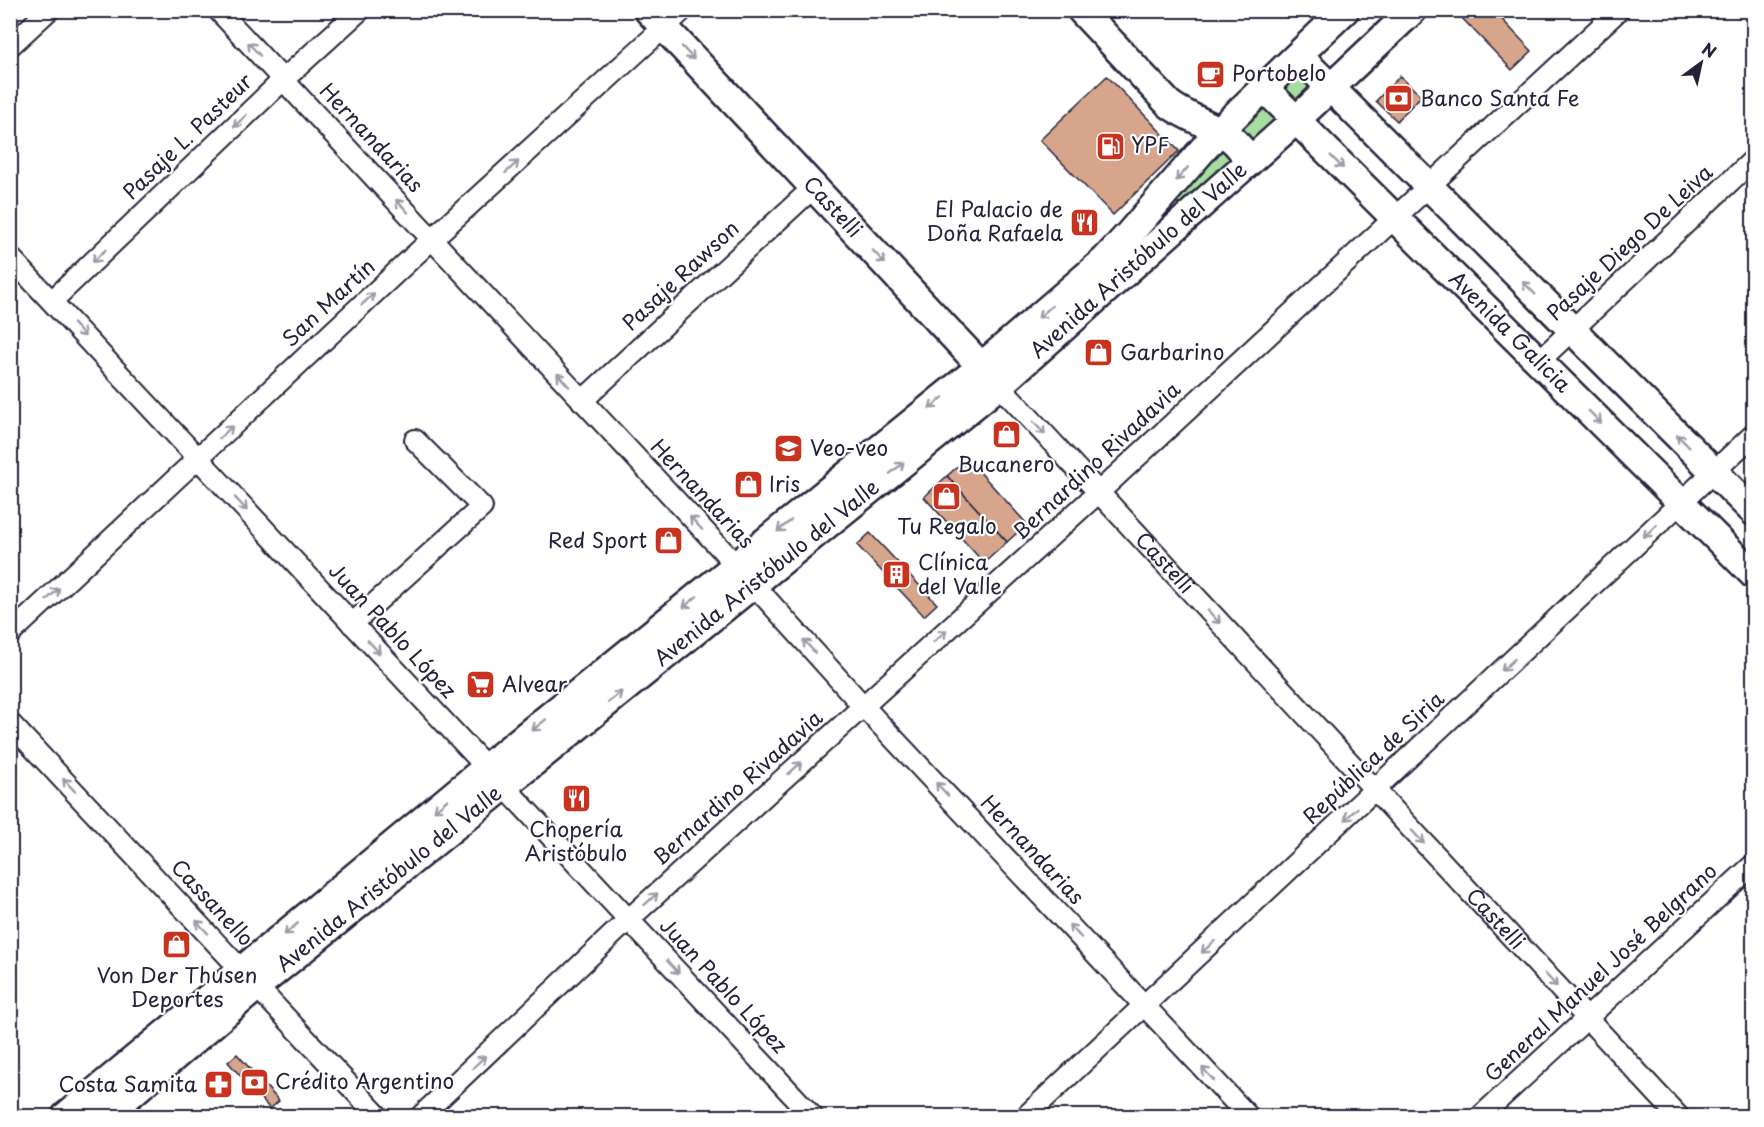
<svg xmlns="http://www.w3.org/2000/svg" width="1764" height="1127" viewBox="0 0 1764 1127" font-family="'Playpen Sans',sans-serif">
<rect width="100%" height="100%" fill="#fff"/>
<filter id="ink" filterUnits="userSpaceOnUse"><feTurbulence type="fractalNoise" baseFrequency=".0167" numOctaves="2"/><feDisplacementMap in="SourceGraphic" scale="12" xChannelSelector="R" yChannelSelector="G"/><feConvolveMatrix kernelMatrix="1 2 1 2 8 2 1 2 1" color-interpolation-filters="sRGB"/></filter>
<g filter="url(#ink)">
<g fill="#a8dda0" stroke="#65806e" stroke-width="1.5">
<path d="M1297,72L1312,81L1311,99L1287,105L1281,81Z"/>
<path d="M1263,101L1282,121L1253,147L1234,128Z"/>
<path d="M1217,145L1234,157L1131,254L1125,250Z"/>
</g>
<g fill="#d7a58b" stroke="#22223b" stroke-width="1.5">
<path d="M1462,10H1493L1532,51L1512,70L1458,14Z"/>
<path d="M1107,76L1179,151L1113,215L1040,140Z"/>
<path d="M1400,76L1421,96L1397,121L1376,101Z"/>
<path d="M967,458L1027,524L1007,542L947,476Z"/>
<path d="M947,476L1007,542L984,563L924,497Z"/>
<path d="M870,533L937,604L924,616L857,545Z"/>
<path d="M237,1054L279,1101L270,1109L228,1062Z"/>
</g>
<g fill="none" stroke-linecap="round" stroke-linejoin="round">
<defs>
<g id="street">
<path d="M218,10L736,565L863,706L1248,1116"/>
<path d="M10,46L49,10"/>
<path d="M10,257L812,1116"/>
<path d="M52,301L283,80L360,10"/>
<path d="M1539,361L1754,159"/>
<path id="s1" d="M999,385L1678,1116"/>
<path d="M582,401L814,187"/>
<path d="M352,624L482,507L415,440"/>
<path d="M10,634L432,239L683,10"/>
<path d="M10,723L378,1116"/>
<path d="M421,1116L628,920L1099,492L1619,10"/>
<path d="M1026,1116L1754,434"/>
<path d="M1481,1116L1754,864"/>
</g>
<g id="secondary">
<path id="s2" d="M648,10L994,380"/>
<path d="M1081,10L1169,104C1196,125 1235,127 1248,162"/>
<path d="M1299,56L1754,512"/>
<path id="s3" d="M1265,89L1754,575"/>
<path d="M66,1116L486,768L982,366L1077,284L1105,260L1129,234L1220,130L1345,10"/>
<path id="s4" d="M105,1116L256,987L999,385L1296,120L1413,10"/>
</g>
</defs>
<use href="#street" stroke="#22223b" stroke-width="24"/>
<use href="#secondary" stroke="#22223b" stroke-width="32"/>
<use href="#street" stroke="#fff" stroke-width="20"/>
<use href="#secondary" stroke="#fff" stroke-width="27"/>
</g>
<defs><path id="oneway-shaft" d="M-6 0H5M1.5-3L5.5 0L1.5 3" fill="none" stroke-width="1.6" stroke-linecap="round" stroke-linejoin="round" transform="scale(1.5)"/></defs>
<g stroke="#9c9ca7">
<use href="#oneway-shaft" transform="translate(254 49) rotate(-133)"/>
<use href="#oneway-shaft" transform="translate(688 53) rotate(47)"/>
<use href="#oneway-shaft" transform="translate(240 121) rotate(136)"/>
<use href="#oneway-shaft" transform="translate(1337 162) rotate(45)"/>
<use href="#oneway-shaft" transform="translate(512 167) rotate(-42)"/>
<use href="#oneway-shaft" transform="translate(1182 174) rotate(131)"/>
<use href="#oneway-shaft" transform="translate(402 206) rotate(-133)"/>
<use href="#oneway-shaft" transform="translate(99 256) rotate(136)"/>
<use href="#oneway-shaft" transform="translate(879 257) rotate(47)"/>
<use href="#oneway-shaft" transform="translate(1529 288) rotate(-135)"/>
<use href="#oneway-shaft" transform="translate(368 299) rotate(-43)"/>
<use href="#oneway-shaft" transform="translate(1045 312) rotate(139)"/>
<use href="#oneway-shaft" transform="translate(79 330) rotate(47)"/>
<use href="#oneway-shaft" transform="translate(563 380) rotate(-133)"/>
<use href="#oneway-shaft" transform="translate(936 403) rotate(141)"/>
<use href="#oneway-shaft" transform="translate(1595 417) rotate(45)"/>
<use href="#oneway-shaft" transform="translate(1039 428) rotate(47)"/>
<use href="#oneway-shaft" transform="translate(226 432) rotate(-43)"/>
<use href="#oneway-shaft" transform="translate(1683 441) rotate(-135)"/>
<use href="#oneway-shaft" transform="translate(897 468) rotate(-39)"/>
<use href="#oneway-shaft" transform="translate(241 504) rotate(47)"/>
<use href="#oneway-shaft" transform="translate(696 523) rotate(-133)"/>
<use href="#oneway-shaft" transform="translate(784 526) rotate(141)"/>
<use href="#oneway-shaft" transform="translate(1650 531) rotate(137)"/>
<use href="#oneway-shaft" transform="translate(53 594) rotate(-43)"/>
<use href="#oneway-shaft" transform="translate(690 602) rotate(141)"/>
<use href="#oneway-shaft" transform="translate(1214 617) rotate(47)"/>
<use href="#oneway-shaft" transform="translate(940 636) rotate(-42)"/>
<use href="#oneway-shaft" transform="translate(809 646) rotate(-132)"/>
<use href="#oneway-shaft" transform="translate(374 647) rotate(47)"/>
<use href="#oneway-shaft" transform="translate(1508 665) rotate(137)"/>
<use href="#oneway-shaft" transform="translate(615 697) rotate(-39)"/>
<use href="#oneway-shaft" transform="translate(539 725) rotate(141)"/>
<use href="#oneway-shaft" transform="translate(795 768) rotate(-42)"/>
<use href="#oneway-shaft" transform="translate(69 785) rotate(-133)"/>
<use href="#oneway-shaft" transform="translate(942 789) rotate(-133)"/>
<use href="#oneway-shaft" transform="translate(441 805) rotate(140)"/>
<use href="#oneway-shaft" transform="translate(1351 814) rotate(137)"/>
<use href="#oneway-shaft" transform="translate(1418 837) rotate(47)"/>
<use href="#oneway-shaft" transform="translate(651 899) rotate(-42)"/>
<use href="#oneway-shaft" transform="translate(202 927) rotate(-133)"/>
<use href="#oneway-shaft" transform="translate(291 929) rotate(140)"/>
<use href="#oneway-shaft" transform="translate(1075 931) rotate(-133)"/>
<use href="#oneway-shaft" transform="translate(1208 947) rotate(137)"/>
<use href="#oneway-shaft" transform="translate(673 967) rotate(47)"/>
<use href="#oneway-shaft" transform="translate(1551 980) rotate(47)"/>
<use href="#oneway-shaft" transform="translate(479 1062) rotate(-44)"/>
<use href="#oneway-shaft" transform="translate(1208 1074) rotate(-133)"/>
</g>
</g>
<defs>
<symbol id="cafe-square" viewBox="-11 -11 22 22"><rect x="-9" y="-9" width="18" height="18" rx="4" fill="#c8321e" stroke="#fff"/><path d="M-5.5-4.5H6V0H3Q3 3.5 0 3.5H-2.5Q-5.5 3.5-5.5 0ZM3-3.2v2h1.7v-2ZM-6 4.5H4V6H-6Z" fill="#fff"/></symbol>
<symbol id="bank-square" viewBox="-11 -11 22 22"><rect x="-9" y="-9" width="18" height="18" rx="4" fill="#c8321e" stroke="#fff"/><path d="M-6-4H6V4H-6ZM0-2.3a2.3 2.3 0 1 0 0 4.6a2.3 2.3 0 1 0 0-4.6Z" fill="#fff"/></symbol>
<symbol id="fuel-square" viewBox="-11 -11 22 22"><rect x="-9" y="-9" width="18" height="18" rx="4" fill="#c8321e" stroke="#fff"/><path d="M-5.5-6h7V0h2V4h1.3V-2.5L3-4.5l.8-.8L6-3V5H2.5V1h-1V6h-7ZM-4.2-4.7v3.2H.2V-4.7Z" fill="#fff"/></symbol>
<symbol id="restaurant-square" viewBox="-11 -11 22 22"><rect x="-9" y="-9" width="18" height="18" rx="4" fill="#c8321e" stroke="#fff"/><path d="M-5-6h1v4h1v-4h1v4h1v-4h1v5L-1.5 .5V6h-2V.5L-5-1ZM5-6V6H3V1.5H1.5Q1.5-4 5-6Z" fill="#fff"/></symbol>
<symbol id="shop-square" viewBox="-11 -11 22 22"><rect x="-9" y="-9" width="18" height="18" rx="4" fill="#c8321e" stroke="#fff"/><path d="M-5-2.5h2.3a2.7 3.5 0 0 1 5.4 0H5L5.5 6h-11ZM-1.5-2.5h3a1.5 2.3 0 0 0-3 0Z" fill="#fff"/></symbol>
<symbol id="school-square" viewBox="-11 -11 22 22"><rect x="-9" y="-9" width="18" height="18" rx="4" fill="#c8321e" stroke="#fff"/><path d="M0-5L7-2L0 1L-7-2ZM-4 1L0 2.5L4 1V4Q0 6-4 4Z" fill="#fff"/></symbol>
<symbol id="building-square" viewBox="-11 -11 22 22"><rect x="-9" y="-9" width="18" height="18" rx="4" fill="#c8321e" stroke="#fff"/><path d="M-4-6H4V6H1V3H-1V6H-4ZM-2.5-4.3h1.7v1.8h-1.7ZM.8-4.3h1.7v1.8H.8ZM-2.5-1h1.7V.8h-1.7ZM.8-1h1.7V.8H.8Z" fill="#fff"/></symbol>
<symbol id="supermarket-square" viewBox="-11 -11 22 22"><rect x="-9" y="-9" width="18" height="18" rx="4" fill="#c8321e" stroke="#fff"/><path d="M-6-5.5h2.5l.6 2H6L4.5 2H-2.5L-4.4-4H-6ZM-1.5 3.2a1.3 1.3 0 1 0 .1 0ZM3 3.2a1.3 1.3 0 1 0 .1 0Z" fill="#fff"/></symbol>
<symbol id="pharmacy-square" viewBox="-11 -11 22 22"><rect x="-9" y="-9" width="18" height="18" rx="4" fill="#c8321e" stroke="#fff"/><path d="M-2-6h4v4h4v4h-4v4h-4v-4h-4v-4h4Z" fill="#fff"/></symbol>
</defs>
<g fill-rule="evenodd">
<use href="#cafe-square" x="1194" y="58" width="33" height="33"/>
<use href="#bank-square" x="1382" y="82" width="33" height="33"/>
<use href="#fuel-square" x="1094" y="130" width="33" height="33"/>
<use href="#restaurant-square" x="1068" y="206" width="33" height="33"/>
<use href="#shop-square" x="1082" y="336" width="33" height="33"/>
<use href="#shop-square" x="990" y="418" width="33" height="33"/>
<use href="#school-square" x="772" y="432" width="33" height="33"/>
<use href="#shop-square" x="732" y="468" width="33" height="33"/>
<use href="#shop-square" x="930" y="480" width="33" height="33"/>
<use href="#shop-square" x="652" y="524" width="33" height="33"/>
<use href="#building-square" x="880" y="558" width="33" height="33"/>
<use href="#supermarket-square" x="464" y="668" width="33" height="33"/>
<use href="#restaurant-square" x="560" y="782" width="33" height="33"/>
<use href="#shop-square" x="160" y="928" width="33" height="33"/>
<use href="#bank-square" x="238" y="1066" width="33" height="33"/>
<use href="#pharmacy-square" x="202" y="1068" width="33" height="33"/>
</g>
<g text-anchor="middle" stroke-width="4.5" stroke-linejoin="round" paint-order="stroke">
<g font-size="21" fill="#22223b" stroke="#fff" text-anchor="start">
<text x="1232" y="81">Portobelo</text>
<text x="1420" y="106">Banco Santa Fe</text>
<text x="1131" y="153">YPF</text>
<text x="1063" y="217" text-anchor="end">El Palacio de<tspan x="1063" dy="24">Doña Rafaela</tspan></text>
<text x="1120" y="360">Garbarino</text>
<text x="810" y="456">Veo-veo</text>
<text x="1006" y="472" text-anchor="middle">Bucanero</text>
<text x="769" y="492">Iris</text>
<text x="947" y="534" text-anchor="middle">Tu Regalo</text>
<text x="647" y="548" text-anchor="end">Red Sport</text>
<text x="918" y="570">Clínica<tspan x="918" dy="24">del Valle</tspan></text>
<text x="502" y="692">Alvear</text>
<text x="576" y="837" text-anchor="middle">Chopería<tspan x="576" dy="24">Aristóbulo</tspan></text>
<text x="177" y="983" text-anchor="middle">Von Der Thusen<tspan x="177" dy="24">Deportes</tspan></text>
<text x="275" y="1089">Crédito Argentino</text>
<text x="197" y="1092" text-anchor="end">Costa Samita</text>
</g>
<g font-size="21" fill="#22223b" stroke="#fff">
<text transform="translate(188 137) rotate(-44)" y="7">Pasaje L. Pasteur</text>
<text transform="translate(371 138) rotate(47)" y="7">Hernandarias</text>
<text dy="7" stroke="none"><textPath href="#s2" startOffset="270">Castelli</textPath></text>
<text transform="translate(1630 243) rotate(-43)" y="7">Pasaje Diego De Leiva</text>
<text dy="7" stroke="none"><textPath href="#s4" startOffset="1342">Avenida Aristóbulo del Valle</textPath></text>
<text transform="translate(681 276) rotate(-43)" y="7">Pasaje Rawson</text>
<text transform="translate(329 303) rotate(-43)" y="7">San Martín</text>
<text dy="7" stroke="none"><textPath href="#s3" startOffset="345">Avenida Galicia</textPath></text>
<text transform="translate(1097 461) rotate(-43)" y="7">Bernardino Rivadavia</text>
<text transform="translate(702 494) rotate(47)" y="7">Hernandarias</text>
<text dy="7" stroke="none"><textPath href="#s1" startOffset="243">Castelli</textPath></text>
<text dy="7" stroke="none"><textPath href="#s4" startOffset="856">Avenida Aristóbulo del Valle</textPath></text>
<text transform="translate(392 631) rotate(47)" y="7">Juan Pablo López</text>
<text transform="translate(1374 758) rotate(-43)" y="7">República de Siria</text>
<text transform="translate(738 788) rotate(-42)" y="7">Bernardino Rivadavia</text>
<text transform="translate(1032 850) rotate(47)" y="7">Hernandarias</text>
<text dy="7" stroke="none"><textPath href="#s4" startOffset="370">Avenida Aristóbulo del Valle</textPath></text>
<text transform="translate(212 903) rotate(47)" y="7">Cassanello</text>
<text dy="7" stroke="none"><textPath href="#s1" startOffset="729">Castelli</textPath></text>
<text transform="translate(1601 973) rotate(-43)" y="7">General Manuel José Belgrano</text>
<text transform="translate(723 986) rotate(47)" y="7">Juan Pablo López</text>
</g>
</g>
<rect width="1764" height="1127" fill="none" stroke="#fff" stroke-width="36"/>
<rect x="18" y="18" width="1728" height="1091" fill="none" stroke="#22223b" stroke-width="2" filter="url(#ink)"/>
<g transform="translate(1701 63) rotate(33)" stroke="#ffffff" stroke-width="4.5" paint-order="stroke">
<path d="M0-4.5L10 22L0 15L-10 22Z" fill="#22223b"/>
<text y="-9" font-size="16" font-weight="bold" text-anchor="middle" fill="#22223b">N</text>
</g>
</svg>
